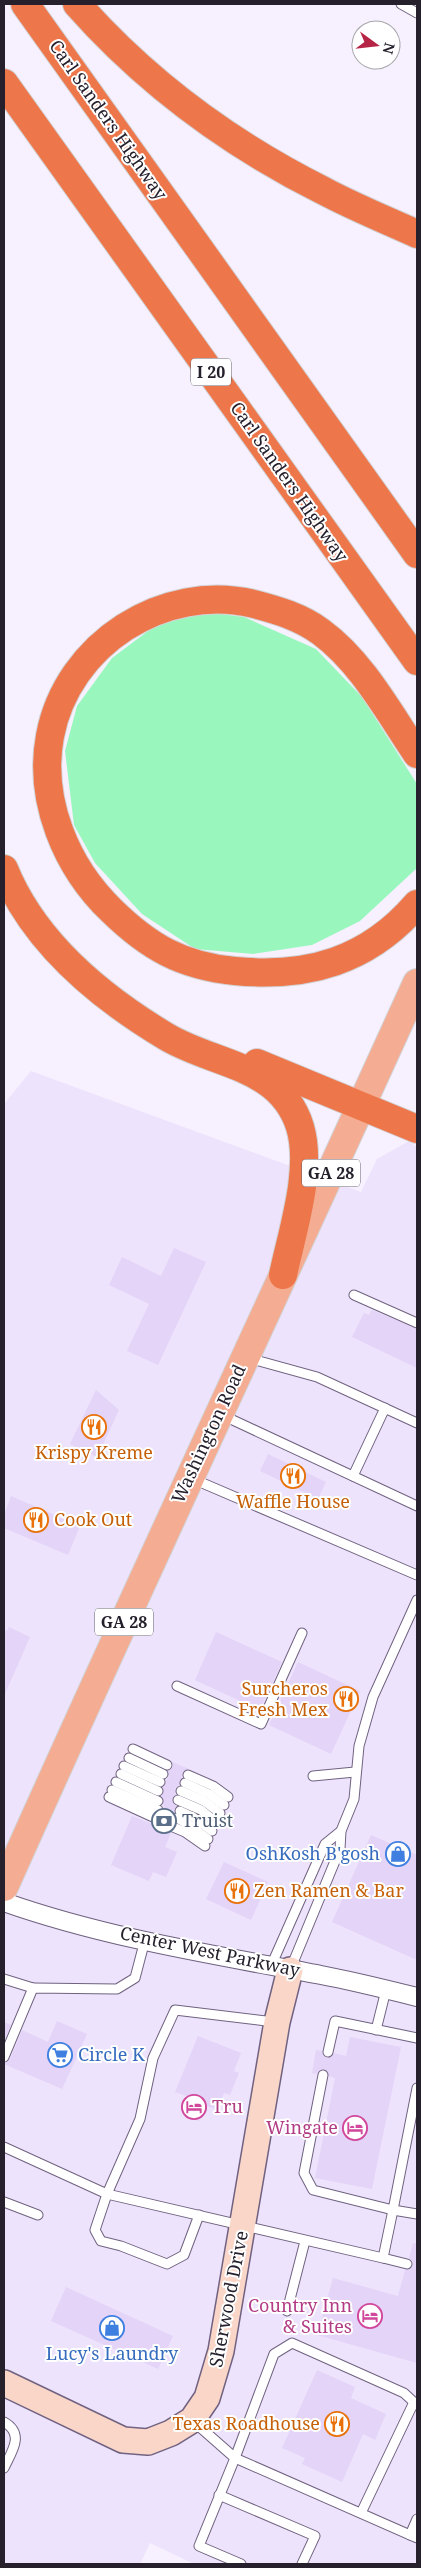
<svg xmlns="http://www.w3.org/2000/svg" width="421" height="2568" viewBox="0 0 421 2568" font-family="'Noto Serif',serif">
<rect width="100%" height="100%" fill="#f7f1ff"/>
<path fill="#ede3fc" d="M31,1071L361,1192L377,1159L409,1141L417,1147V2564H194L150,2543L140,2564H4V1104Z"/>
<path fill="#99f7bd" d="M205,612L244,617L316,649L362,697L417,784V868L360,921L312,945L253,954L195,949L142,914L95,863L74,825L65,751L77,706L112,658L156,625Z"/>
<g fill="#e3d4f8">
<path d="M174,1248L206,1262L158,1365L127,1351L149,1304L109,1285L122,1257L161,1276Z"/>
<path d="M372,1310L417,1329V1368L352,1337L364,1313L369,1315Z"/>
<path d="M96,1390L119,1410L97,1457L70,1444Z"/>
<path d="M268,1454L326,1482L318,1499L260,1471Z"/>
<path d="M11,1496L80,1526L68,1555L4,1528V1515Z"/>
<path d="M9,1627L30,1637L4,1696V1630L7,1631Z"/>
<path d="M216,1632L282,1662L260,1710L195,1680Z"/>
<path d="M298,1662L360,1691L331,1754L269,1725Z"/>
<path d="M172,1762L189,1769L183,1772L179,1785L175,1789L176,1794L172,1800L176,1806L171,1815L172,1821L167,1825L171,1833L165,1847L177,1852L166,1877L153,1872L149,1881L111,1865L132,1816L159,1827L164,1810L162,1796L163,1787L169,1776L168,1771L173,1767Z"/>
<path d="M371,1835L417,1855V1960L332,1922Z"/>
<path d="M224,1862L268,1882L251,1920L206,1899Z"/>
<path d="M57,2021L87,2034L62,2089L4,2064L10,2059L22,2030L48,2042Z"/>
<path d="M4,2022L11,2025L4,2041Z"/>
<path d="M198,2036L241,2053L234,2071L239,2073L230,2095L224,2093L217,2110L205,2105L199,2121L182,2114L189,2097L175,2092Z"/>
<path d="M350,2037L401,2047L372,2189L315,2178L335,2078L329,2076L325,2069H321L317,2074L312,2073L316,2050L322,2051L323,2056L327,2058L334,2053L346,2056Z"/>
<path d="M413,2243L417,2244V2363L317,2335L333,2278L398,2296L405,2270L413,2266V2262L409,2258Z"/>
<path d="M66,2287L173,2336L158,2369L51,2321Z"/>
<path d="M317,2370L355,2387L351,2398L386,2414L375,2440L363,2434L342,2482L302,2464L305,2458L282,2448Z"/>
</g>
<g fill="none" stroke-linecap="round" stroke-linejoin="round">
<defs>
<g id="lane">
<path d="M401,4L417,13"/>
<path d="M354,1295L417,1323"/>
<path d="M248,1358L317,1377L417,1423"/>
<path d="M222,1415L417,1506"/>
<path d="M353,1476L385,1408"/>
<path d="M193,1479L417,1575"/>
<path d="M177,1686L261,1724L302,1633"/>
<path d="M133,1749L167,1765"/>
<path d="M129,1758L163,1774"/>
<path d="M124,1766L160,1782"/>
<path d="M121,1774L158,1791"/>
<path d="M188,1775L213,1786L228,1797"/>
<path d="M313,1776L355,1772"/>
<path d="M116,1782L158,1801"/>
<path d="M185,1783L209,1794L224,1805"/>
<path d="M112,1790L158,1810"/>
<path d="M181,1791L204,1801L220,1813"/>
<path d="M109,1797L155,1818"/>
<path d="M178,1800L201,1810L216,1822"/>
<path d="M180,1811L193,1817L212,1831"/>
<path d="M177,1818L188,1824L208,1839"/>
<path d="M173,1827L185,1832L205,1846"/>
<path d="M271,1966L325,1844L341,1831"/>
<path d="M290,1970L340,1849L341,1831L354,1799L359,1746L373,1697L417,1600"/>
<path d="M4,1979L33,1988"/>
<path d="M274,2022L175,2010L153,2058L140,2119L107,2194L383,2258"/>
<path d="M376,2030L386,1990"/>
<path d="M328,2052L335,2021L417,2038"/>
<path d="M4,2057L33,1988L117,1989L135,1978L145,1940"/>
<path d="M323,2075L304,2173L313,2190L393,2210L417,2088"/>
<path d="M4,2147L107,2194L95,2230L101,2241L121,2246L167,2264L184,2255L199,2215"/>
<path d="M4,2202L38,2215"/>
<path d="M407,2264L383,2258L393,2210L417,2214"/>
<path d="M287,2311L305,2241"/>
<path d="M417,2405L404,2393L292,2343L274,2354L235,2458L417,2538"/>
<path d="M193,2421L235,2458L199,2546L241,2564"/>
<path d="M4,2422C25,2434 12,2451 4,2468"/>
<path d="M219,2495L315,2536L302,2564"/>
<path d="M361,2513L414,2402"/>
<path d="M410,2535L417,2519"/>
</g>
<path id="street" d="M4,1902C106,1938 215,1955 321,1975C353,1981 385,1989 417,1997"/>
<path id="secondary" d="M4,2383L123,2440L148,2442L171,2433L192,2420L207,2398L221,2351L277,2022L290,1970"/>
<path id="primary" d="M4,1887C139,1584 280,1285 417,983"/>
<g id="highway">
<path d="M25,4L417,554"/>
<path d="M77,4C146,82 230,144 324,191C354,207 386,220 417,234"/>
<path d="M4,83L417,661"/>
<path d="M417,754C389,713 362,662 321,632C301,617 277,610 254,604C164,582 67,644 50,736C38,800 66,867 112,911C149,947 182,966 235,971C308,978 368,961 417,904"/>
<path d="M4,869C34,943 100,997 167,1037C214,1065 281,1065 300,1127C313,1170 292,1232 283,1275"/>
<path d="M257,1063L417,1129"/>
</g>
</defs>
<use href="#lane" stroke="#706280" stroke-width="11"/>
<use href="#street" stroke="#706280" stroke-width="20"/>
<use href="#secondary" stroke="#706280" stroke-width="28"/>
<use href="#primary" stroke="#d3d2d5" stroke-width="30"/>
<use href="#highway" stroke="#d3d2d5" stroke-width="30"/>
<use href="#lane" stroke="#fff" stroke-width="9"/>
<use href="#street" stroke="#fff" stroke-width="18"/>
<use href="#secondary" stroke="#fad6c9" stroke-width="25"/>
<use href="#primary" stroke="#f4ad92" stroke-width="28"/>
<use href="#highway" stroke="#ed764a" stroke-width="28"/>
</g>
<defs>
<symbol id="restaurant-ring" viewBox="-11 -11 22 22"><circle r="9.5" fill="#fff" stroke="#e8710a" stroke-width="1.5"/><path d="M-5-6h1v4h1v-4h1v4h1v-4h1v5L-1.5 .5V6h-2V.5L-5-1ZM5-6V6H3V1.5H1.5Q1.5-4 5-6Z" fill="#e8710a"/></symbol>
<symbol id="bank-ring" viewBox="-11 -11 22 22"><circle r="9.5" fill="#fff" stroke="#5c6f8a" stroke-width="1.5"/><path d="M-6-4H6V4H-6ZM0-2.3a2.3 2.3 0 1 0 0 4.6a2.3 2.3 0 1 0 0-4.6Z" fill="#5c6f8a"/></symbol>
<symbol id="shop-ring" viewBox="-11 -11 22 22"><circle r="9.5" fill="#fff" stroke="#3f7fe0" stroke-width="1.5"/><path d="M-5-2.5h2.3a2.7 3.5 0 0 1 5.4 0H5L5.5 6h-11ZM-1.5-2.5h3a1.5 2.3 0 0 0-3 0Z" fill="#3f7fe0"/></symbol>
<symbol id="supermarket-ring" viewBox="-11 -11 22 22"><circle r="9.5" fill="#fff" stroke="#3f7fe0" stroke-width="1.5"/><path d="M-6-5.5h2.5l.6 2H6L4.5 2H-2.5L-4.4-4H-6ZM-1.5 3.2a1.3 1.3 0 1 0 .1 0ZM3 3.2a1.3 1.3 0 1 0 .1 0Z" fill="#3f7fe0"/></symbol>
<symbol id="hotel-ring" viewBox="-11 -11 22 22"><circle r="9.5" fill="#fff" stroke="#d1479c" stroke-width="1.5"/><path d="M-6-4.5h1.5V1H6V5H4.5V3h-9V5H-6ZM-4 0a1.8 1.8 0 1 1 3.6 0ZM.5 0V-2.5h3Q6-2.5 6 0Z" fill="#d1479c"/></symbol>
</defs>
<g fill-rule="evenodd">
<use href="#restaurant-ring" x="80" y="1413" width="28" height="28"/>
<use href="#restaurant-ring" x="279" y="1462" width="28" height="28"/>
<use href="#restaurant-ring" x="22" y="1506" width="28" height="28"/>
<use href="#restaurant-ring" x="332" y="1685" width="28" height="28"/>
<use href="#bank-ring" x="150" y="1807" width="28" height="28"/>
<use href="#shop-ring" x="384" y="1840" width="28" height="28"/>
<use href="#restaurant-ring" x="223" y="1877" width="28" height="28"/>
<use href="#supermarket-ring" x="46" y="2041" width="28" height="28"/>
<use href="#hotel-ring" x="180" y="2093" width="28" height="28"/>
<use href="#hotel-ring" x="341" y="2114" width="28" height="28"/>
<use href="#hotel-ring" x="356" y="2302" width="28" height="28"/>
<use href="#shop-ring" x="98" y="2314" width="28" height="28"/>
<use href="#restaurant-ring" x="323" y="2410" width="28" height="28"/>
</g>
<g text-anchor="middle" stroke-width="4" stroke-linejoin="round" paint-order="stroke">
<g fill="#fff" stroke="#66636b" stroke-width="1">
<rect x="191" y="358.5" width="40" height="27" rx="4"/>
<rect x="302" y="1159.5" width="58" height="27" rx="4"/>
<rect x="95" y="1608.5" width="58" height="27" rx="4"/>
</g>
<g font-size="16" font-weight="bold" fill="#25202c">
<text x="211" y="378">I 20</text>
<text x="331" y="1179">GA 28</text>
<text x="124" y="1628">GA 28</text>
</g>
<g font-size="18" fill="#25202c" stroke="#fff">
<text transform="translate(108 120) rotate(55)" y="6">Carl Sanders Highway</text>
<text transform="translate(289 482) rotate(55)" y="6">Carl Sanders Highway</text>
<text transform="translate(209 1434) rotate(-65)" y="6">Washington Road</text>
<text transform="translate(210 1952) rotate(12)" y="6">Center West Parkway</text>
<text transform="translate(229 2299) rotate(-79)" y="6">Sherwood Drive</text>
</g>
<g font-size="18" fill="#c56008" stroke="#fff">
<text x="94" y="1459">Krispy Kreme</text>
<text x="293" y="1508">Waffle House</text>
<text x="54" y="1526" text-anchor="start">Cook Out</text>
<text x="328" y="1695" text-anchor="end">Surcheros<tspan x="328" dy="21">Fresh Mex</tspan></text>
<text x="254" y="1897" text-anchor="start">Zen Ramen &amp; Bar</text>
<text x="320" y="2430" text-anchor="end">Texas Roadhouse</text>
</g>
<g font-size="18" fill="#4e5e75" stroke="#fff" text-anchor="start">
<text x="182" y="1827">Truist</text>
</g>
<g font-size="18" fill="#366cbe" stroke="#fff" text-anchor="end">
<text x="380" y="1860">OshKosh B'gosh</text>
<text x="78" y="2061" text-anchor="start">Circle K</text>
<text x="112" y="2360" text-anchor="middle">Lucy's Laundry</text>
</g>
<g font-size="18" fill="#b23c85" stroke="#fff" text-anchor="end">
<text x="212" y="2113" text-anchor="start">Tru</text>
<text x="338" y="2134">Wingate</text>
<text x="352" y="2312">Country Inn<tspan x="352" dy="21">&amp; Suites</tspan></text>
</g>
</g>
<rect width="421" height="2568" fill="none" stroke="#25202c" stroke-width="10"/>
<g transform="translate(376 45) rotate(105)"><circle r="24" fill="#ffffff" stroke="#a8a6ab"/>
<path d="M0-4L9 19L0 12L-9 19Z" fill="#b62445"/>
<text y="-8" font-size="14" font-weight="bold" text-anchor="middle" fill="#25202c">N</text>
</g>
</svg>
